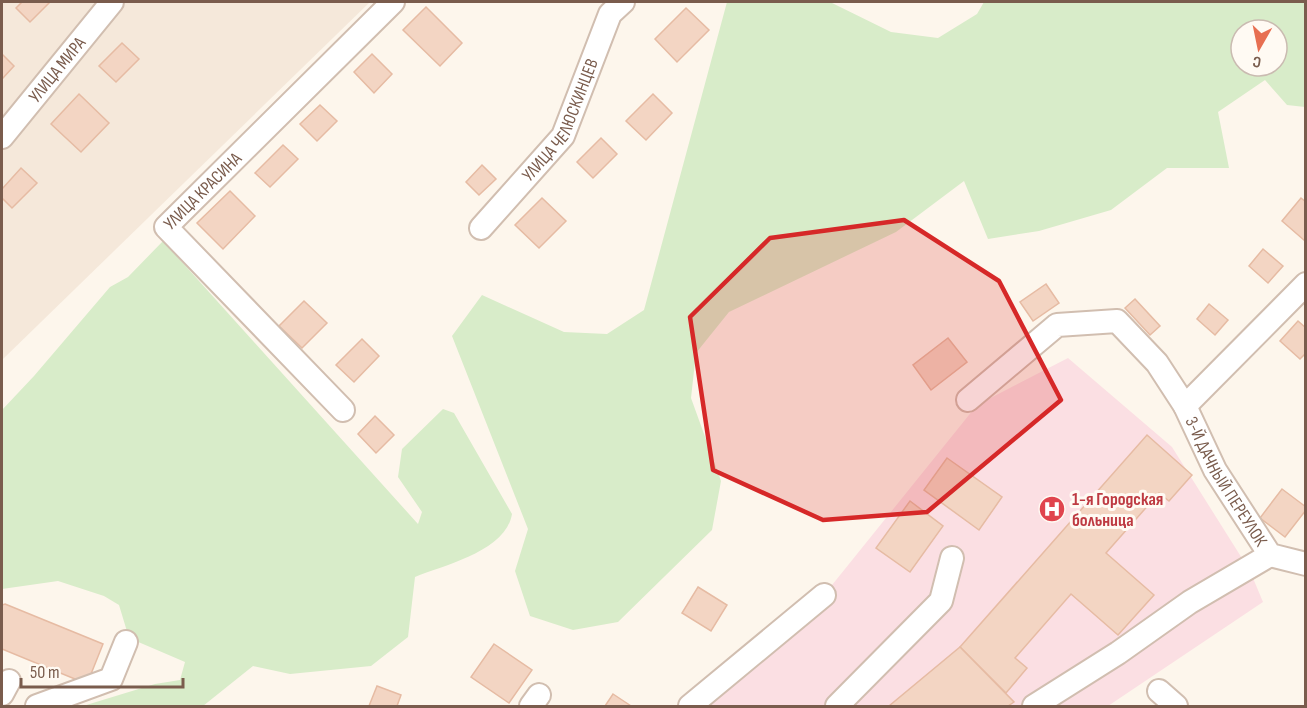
<svg xmlns="http://www.w3.org/2000/svg" width="1307" height="708" viewBox="0 0 1307 708" font-family="'Sofia Sans Condensed',sans-serif">
<rect width="100%" height="100%" fill="#fdf6ec"/>
<path fill="#f5e8da" d="M2,2H370L2,360Z"/>
<path fill="#fbdfe3" d="M1068,358L1172,447L1250,571L1263,602L1108,706H696L824,595L977,405Z"/>
<g fill="#d8ecc9" fill-rule="evenodd">
<path d="M727,2H830L891,32L938,38L977,14L984,2H1305V107L1287,105L1265,80L1218,112L1229,168H1167L1111,210L1039,231L988,239L964,181L896,232L729,312L696,353L691,398L721,481L712,530L618,622L573,630L530,616L515,571L528,529L452,336L482,295L564,332L607,334L644,310ZM1241,30H1277V66H1241Z"/>
<path d="M163,241L418,524L422,512L398,477L402,449L443,409L454,413L512,514C506,551 445,565 415,577L408,637L371,666L290,674L253,666L203,706H83L155,684L180,680L185,662L129,638L119,605L104,596L58,581L2,589V410L34,376L110,287L128,277Z"/>
</g>
<g fill="#f3d5c3" stroke="#e6bba3" stroke-width="1.5">
<path d="M22,2H50L30,22L16,8Z"/>
<path d="M426,7L462,43L440,66L403,30Z"/>
<path d="M686,8L709,30L677,62L655,39Z"/>
<path d="M122,43L139,59L116,82L99,66Z"/>
<path d="M2,54L14,66L2,79Z"/>
<path d="M372,54L392,74L374,93L354,72Z"/>
<path d="M79,94L109,123L81,152L51,124Z"/>
<path d="M653,94L672,113L646,140L626,121Z"/>
<path d="M320,105L337,121L317,141L300,124Z"/>
<path d="M601,138L617,154L593,178L577,162Z"/>
<path d="M283,145L298,159L270,187L255,173Z"/>
<path d="M482,165L496,179L479,195L466,182Z"/>
<path d="M21,168L37,183L12,208L2,198V189Z"/>
<path d="M230,191L255,216L223,249L197,223Z"/>
<path d="M542,198L566,221L539,248L515,225Z"/>
<path d="M1301,198L1306,202L1305,241L1282,221Z"/>
<path d="M1263,249L1283,266L1268,283L1249,266Z"/>
<path d="M1046,284L1059,303L1033,321L1020,302Z"/>
<path d="M1135,299L1160,326L1150,335L1125,308Z"/>
<path d="M304,301L327,323L302,348L279,326Z"/>
<path d="M1209,304L1228,320L1215,335L1197,319Z"/>
<path d="M1298,321L1306,328V353L1300,359L1280,341Z"/>
<path d="M948,338L967,362L931,390L913,365Z"/>
<path d="M362,339L379,356L354,382L336,365Z"/>
<path d="M375,416L394,435L376,453L358,434Z"/>
<path d="M1147,435L1192,475L1169,501L1159,493L1106,553L1154,595L1118,635L1071,594L1015,658L1027,668L1006,693L960,647Z"/>
<path d="M947,458L1002,497L979,530L924,490Z"/>
<path d="M1282,489L1306,507V510L1285,537L1260,518Z"/>
<path d="M910,501L943,526L910,572L876,548Z"/>
<path d="M698,587L727,605L711,631L682,613Z"/>
<path d="M5,604L103,644L87,684L2,649V605Z"/>
<path d="M494,644L532,670L509,703L471,677Z"/>
<path d="M960,647L1014,702L1008,706H889Z"/>
<path d="M377,686L401,695L397,706H369Z"/>
<path d="M613,694L631,706H605Z"/>
</g>
<g fill="none" stroke-linecap="round" stroke-linejoin="round">
<defs>
<g id="minor">
<path id="s1" d="M2,137L112,2"/>
<path id="s2" d="M481,228L563,136L610,14L623,2"/>
<path d="M968,400L1057,325L1117,321L1157,363L1185,406L1306,284"/>
<path id="s3" d="M1185,406L1215,470L1270,555L1306,564"/>
<path id="s4" d="M343,410L166,227L393,2"/>
<path d="M1159,691L1176,706"/>
<path d="M2,694L9,681"/>
<path d="M37,706L111,679L126,642"/>
<path d="M531,706L539,695"/>
<path d="M690,706L824,595"/>
<path d="M837,706L941,601L952,558"/>
<path d="M1034,706L1118,653L1190,602L1270,555"/>
</g>
</defs>
<use href="#minor" stroke="#d1beb0" stroke-width="26"/>
<use href="#minor" stroke="#fff" stroke-width="22"/>
</g>
<path fill="#d62828" fill-opacity="0.2" stroke="#d62828" stroke-width="4.5" stroke-linejoin="round" d="M904,220L999,281L1061,400L927,512L823,520L713,470L690,317L770,238Z"/>
<defs>
<symbol id="hospital-disc" viewBox="-11 -11 22 22"><circle r="9.5" fill="#e0444e" stroke="#fffaf3"/><path d="M-5-5h3v3.5h4V-5h3V5h-3V1.5h-4V5h-3Z" fill="#fff"/></symbol>
</defs>
<g fill-rule="evenodd">
<use href="#hospital-disc" x="1037" y="494" width="30" height="30"/>
</g>
<g text-anchor="middle" stroke-width="6" stroke-linejoin="round" paint-order="stroke">
<g font-size="18" fill="#7a5c4d" stroke="#fffaf3">
<text dy="6" stroke="none"><textPath href="#s1" startOffset="87">УЛИЦА МИРА</textPath></text>
<text dy="6" stroke="none"><textPath href="#s2" startOffset="136">УЛИЦА ЧЕЛЮСКИНЦЕВ</textPath></text>
<text dy="6" stroke="none"><textPath href="#s4" startOffset="306">УЛИЦА КРАСИНА</textPath></text>
<text dy="6" stroke="none"><textPath href="#s3" startOffset="86">3-Й ДАЧНЫЙ ПЕРЕУЛОК</textPath></text>
</g>
<g font-size="18" font-weight="bold" fill="#be3a42" stroke="#fffaf3" text-anchor="start">
<text x="1072" y="505">1-я Городская<tspan x="1072" dy="21">больница</tspan></text>
</g>
</g>
<rect width="1307" height="708" fill="none" stroke="#7a5c4d" stroke-width="6"/>
<g transform="translate(1259 48) rotate(189)"><circle r="28" fill="#fffaf3" stroke="#cabbb1" stroke-width="1.5"/>
<path d="M0-4.5L10 22L0 15L-10 22Z" fill="#e76f51"/>
<text y="-9" font-size="16" font-weight="bold" text-anchor="middle" fill="#7a5c4d">С</text>
</g>
<path d="M21 678v9h162v-9" fill="none" stroke="#7a5c4d" stroke-width="3"/>
<text x="30" y="678" font-size="18" fill="#7a5c4d" stroke="#fffaf3" stroke-width="4.5" paint-order="stroke">50 m</text>
</svg>
